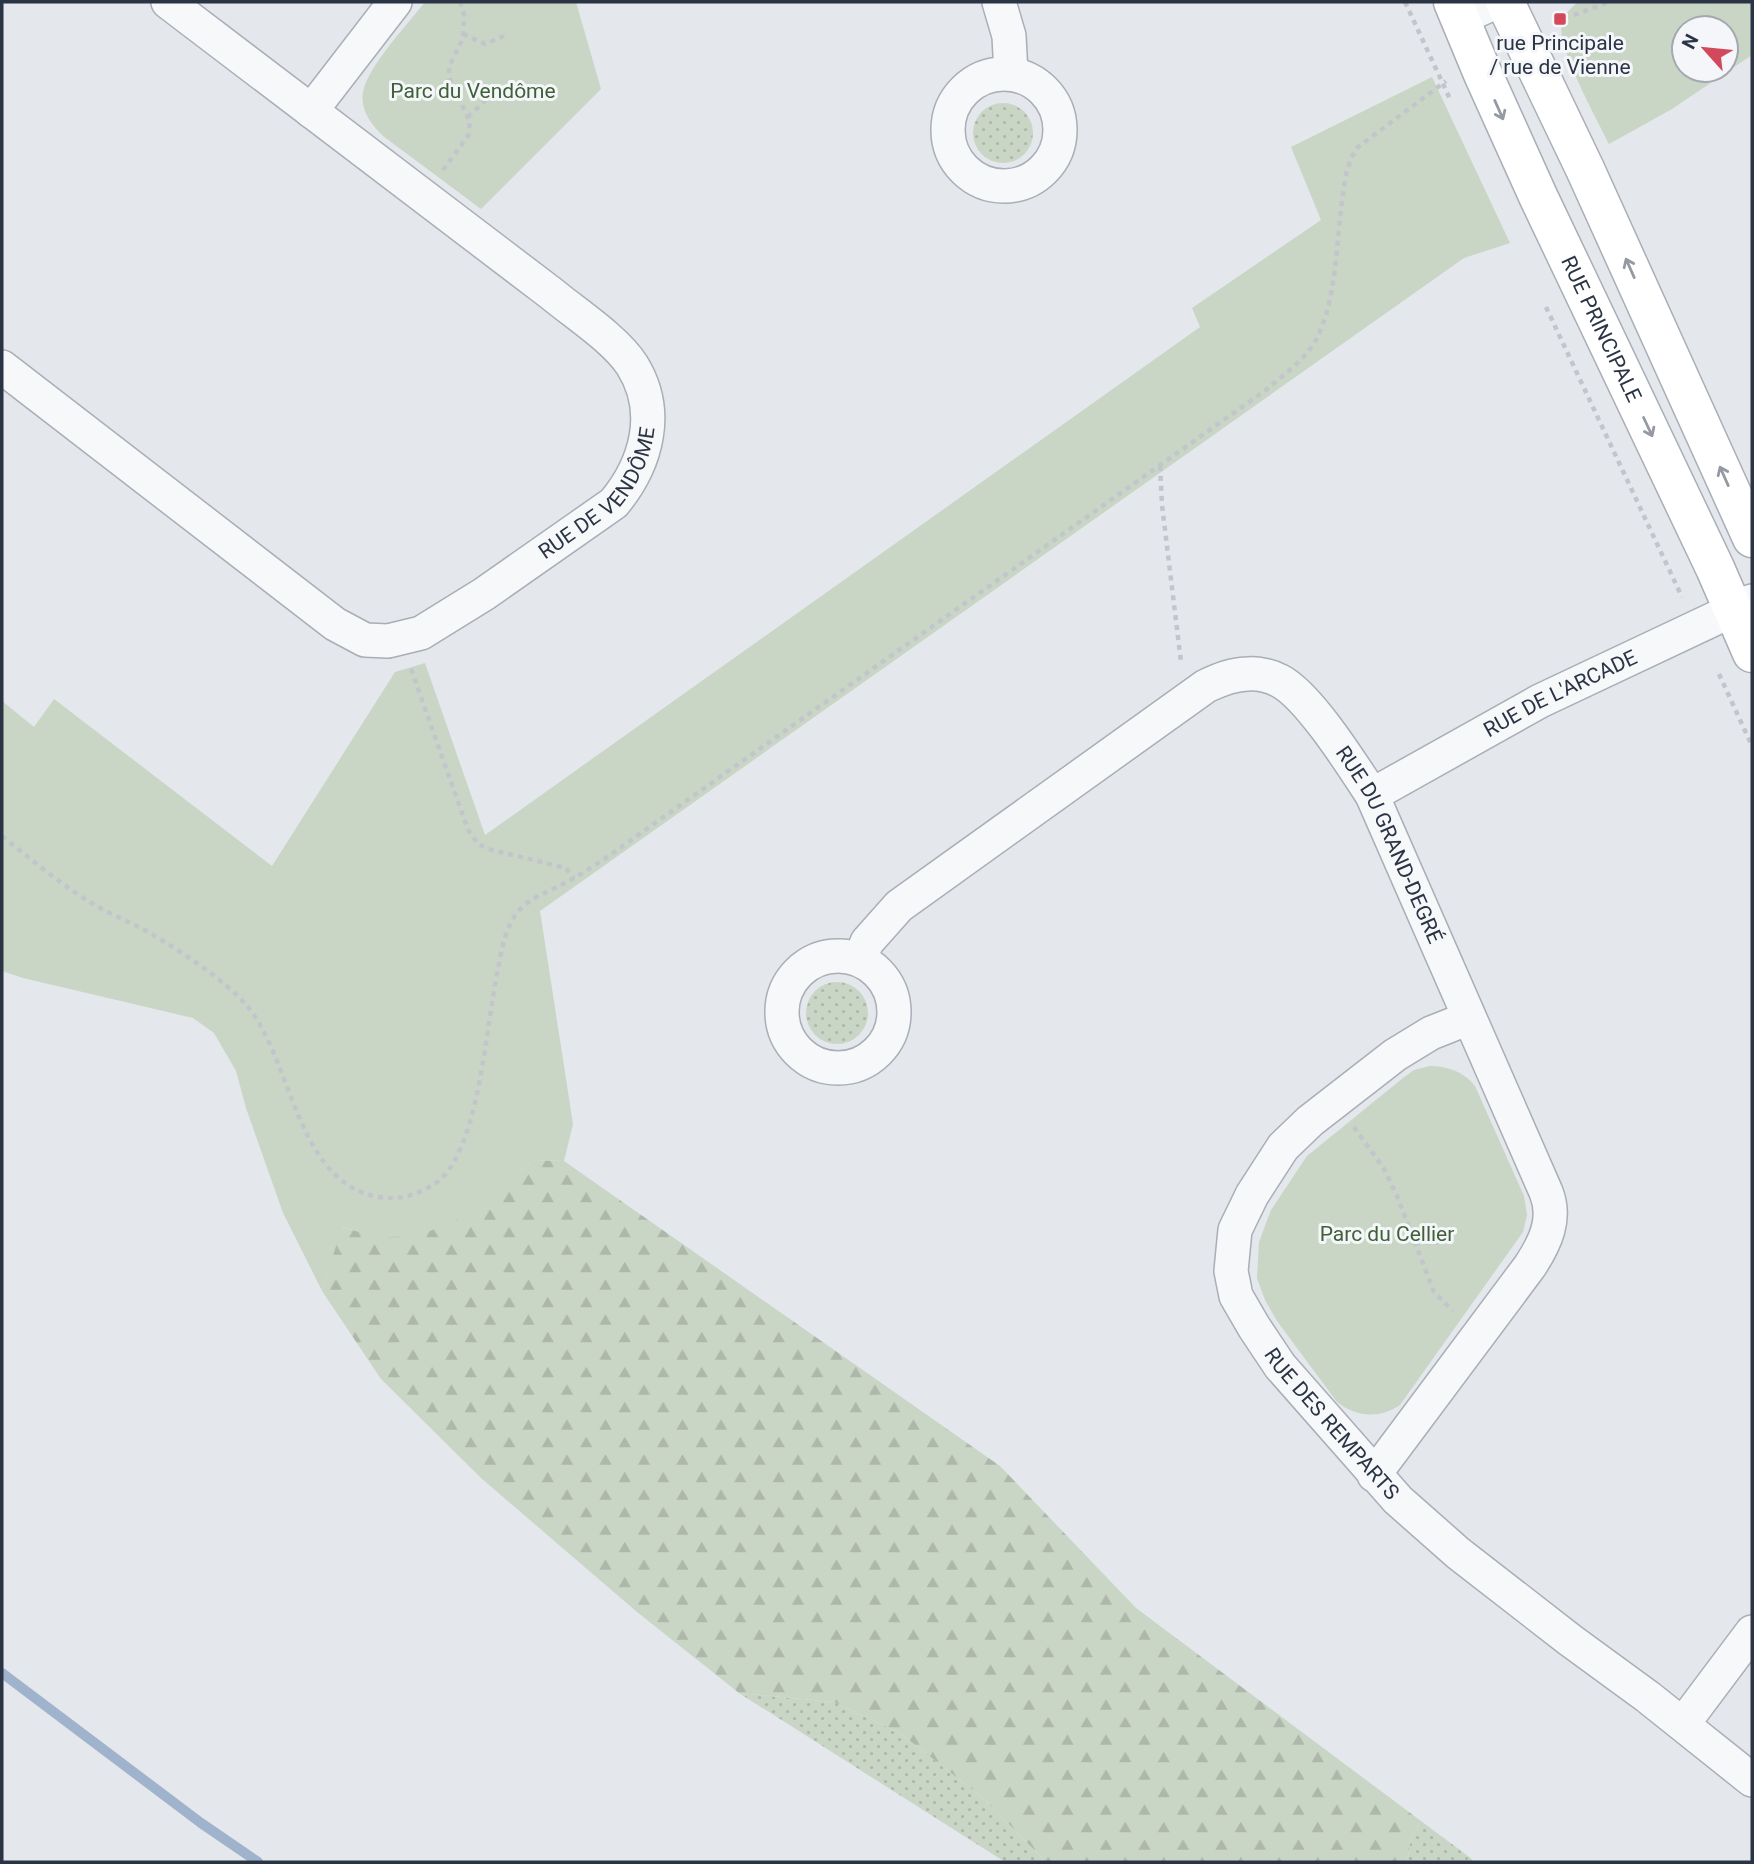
<svg xmlns="http://www.w3.org/2000/svg" width="1754" height="1864" viewBox="0 0 1754 1864" font-family="Roboto,sans-serif">
<defs>
<pattern id="grass-dots" width="8" height="8" patternUnits="userSpaceOnUse" patternTransform="scale(1.75)"><rect width="8" height="8" fill="#c9d6c5"/><path d="M2 2h.1M6 6h.1" fill="none" stroke="#adb8ab" stroke-width="1.8" stroke-linecap="round"/></pattern>
<pattern id="forest-firs" width="22" height="20" patternUnits="userSpaceOnUse" patternTransform="scale(1.75)"><rect width="22" height="20" fill="#c9d6c5"/><path d="M5 1l3.5 6h-7zM16 11l3.5 6h-7z" fill="#adb8ab"/></pattern>
</defs>
<rect width="100%" height="100%" fill="#e4e7ec"/>
<g fill="url(#grass-dots)">
<circle cx="1003" cy="133" r="30"/>
<circle cx="837" cy="1013" r="31"/>
<path d="M739,1693L834,1702L900,1733L983,1798L1046,1862H1005Z"/>
<path d="M1421,1821L1472,1859L1471,1862H1407L1411,1839Z"/>
</g>
<path fill="url(#forest-firs)" d="M534,1160L564,1161L1000,1466L1136,1608L1421,1821L1411,1839L1407,1862H1046L983,1798L900,1733L834,1702L739,1693L637,1612L481,1478L381,1379L322,1291L341,1227L381,1237L499,1187Z"/>
<g fill="#c9d6c5" fill-rule="evenodd">
<path d="M425,2H576L601,89L481,209L383,136C371,124 360,110 363,92C368,66 408,24 425,2Z"/>
<path d="M1578,2H1752V55L1672,109L1609,144C1598,121 1555,44 1562,23C1564,14 1571,8 1578,2ZM1726,28V70H1684V28Z"/>
<path d="M1432,77L1510,243L1464,258L540,911L573,1124L564,1161L534,1160C484,1199 452,1239 384,1237C370,1237 355,1230 342,1227L322,1291L283,1213L246,1108L236,1071L214,1033L193,1018L23,978L2,971V701L34,727L54,699L272,866L395,672L425,663L485,835L1200,327L1192,308L1321,220L1291,147Z"/>
<path d="M1430,1066C1448,1066 1464,1072 1475,1086L1524,1196L1527,1215L1523,1232L1400,1405C1379,1419 1356,1417 1337,1402L1277,1321L1265,1300L1257,1278L1259,1242L1271,1210L1307,1156L1403,1078L1414,1070Z"/>
</g>
<g fill="none" stroke-linecap="round" stroke-linejoin="round">
<path stroke="#9fb4cc" stroke-width="10" d="M2,1673L201,1823L258,1862"/>
<defs>
<g id="street">
<path d="M999,2L1009,36L1011,74"/>
<path d="M1461,18L1496,2"/>
<circle cx="1004" cy="130" r="56"/>
<path d="M311,111L395,2"/>
<path id="s1" d="M2,367L335,624L365,640L388,641L421,633L484,594L614,503C647,463 661,411 632,365C615,339 576,314 552,294L168,2"/>
<path id="s2" d="M1372,795L1540,701L1752,601"/>
<circle cx="838" cy="1012" r="56"/>
<path id="s3" d="M860,959L867,942L899,906L1206,686C1219,680 1233,674 1248,674C1258,673 1271,676 1280,681C1309,696 1353,766 1372,795L1546,1192C1557,1219 1545,1243 1530,1266L1374,1475"/>
<path id="s4" d="M1469,1018L1431,1033L1395,1055L1310,1121L1283,1147L1252,1195L1235,1230L1231,1271L1236,1296L1254,1327L1280,1366L1398,1500L1458,1553L1570,1640L1648,1697L1752,1780"/>
<path d="M1683,1724L1752,1632"/>
</g>
<g id="secondary">
<path id="s5" d="M1453,2L1483,74L1538,196L1715,568L1752,653"/>
<path d="M1505,2L1585,169L1752,538"/>
</g>
</defs>
<use href="#street" stroke="#a9aeb7" stroke-width="36"/>
<use href="#secondary" stroke="#a9aeb7" stroke-width="41"/>
<g stroke="#c2c5cb" stroke-width="4.5" stroke-dasharray="5 5" stroke-linecap="butt">
<path d="M1405,2L1450,99"/>
<path d="M1555,22L1609,2"/>
<path d="M463,34L485,44L504,36"/>
<path d="M468,117L495,91L500,97"/>
<path d="M443,170L468,136L470,122L449,77V67L463,38L464,14L460,2"/>
<path d="M1546,307L1682,597"/>
<path d="M1160,466L1162,505L1181,662"/>
<path d="M411,669L468,830L479,845L492,850L566,868L574,879"/>
<path d="M1719,674L1752,746"/>
<path d="M2,836C32,860 61,885 95,905C108,913 123,919 137,926C169,943 225,979 248,1007C291,1060 295,1169 366,1194C383,1199 401,1200 417,1193C429,1188 440,1182 447,1172C480,1130 486,1028 497,974C501,953 504,932 516,914C529,896 555,890 574,878C600,863 624,845 648,828L1266,390C1284,374 1308,358 1318,336C1336,297 1336,250 1341,209C1344,188 1345,164 1358,147L1446,81"/>
<path d="M1354,1127L1384,1169L1397,1196L1434,1292L1453,1311"/>
<path d="M1415,1243L1439,1242"/>
</g>
<use href="#street" stroke="#f7f8fa" stroke-width="33"/>
<use href="#secondary" stroke="#fff" stroke-width="38"/>
</g>
<defs><path id="oneway-shaft" d="M-6 0H5M1.5-3L5.5 0L1.5 3" fill="none" stroke-width="1.6" stroke-linecap="round" stroke-linejoin="round" transform="scale(1.75)"/></defs>
<g stroke="#959aa2">
<use href="#oneway-shaft" transform="translate(1499 110) rotate(66)"/>
<use href="#oneway-shaft" transform="translate(1630 268) rotate(-114)"/>
<use href="#oneway-shaft" transform="translate(1648 427) rotate(65)"/>
<use href="#oneway-shaft" transform="translate(1724 476) rotate(-114)"/>
</g>
<rect fill="#d1495b" stroke="#f4f6f9" stroke-width="2.5" x="1553" y="12" width="14" height="14" rx="3.5"/>
<g text-anchor="middle" stroke-width="6" stroke-linejoin="round" paint-order="stroke">
<g font-size="21" fill="#2b3445" stroke="#f4f6f9">
<text x="1560" y="50">rue Principale<tspan x="1560" dy="24">/ rue de Vienne</tspan></text>
</g>
<g font-size="21" fill="#3f6138" stroke="#f4f6f9">
<text x="473" y="98">Parc du Vendôme</text>
<text x="1387" y="1241">Parc du Cellier</text>
</g>
<g font-size="21" fill="#2b3445" stroke="#f4f6f9">
<text dy="7" stroke="none"><textPath href="#s5" startOffset="359">RUE PRINCIPALE</textPath></text>
<text dy="7" stroke="none"><textPath href="#s1" startOffset="742">RUE DE VENDÔME</textPath></text>
<text dy="7" stroke="none"><textPath href="#s2" startOffset="214">RUE DE L'ARCADE</textPath></text>
<text dy="7" stroke="none"><textPath href="#s3" startOffset="721">RUE DU GRAND-DEGRÉ</textPath></text>
<text dy="7" stroke="none"><textPath href="#s4" startOffset="551">RUE DES REMPARTS</textPath></text>
</g>
</g>
<rect width="1754" height="1864" fill="none" stroke="#2b3445" stroke-width="7"/>
<g transform="translate(1705 49) rotate(297)"><circle r="33" fill="#f4f6f9" stroke="#a4a8b1" stroke-width="2"/>
<path d="M0-5L12 26L0 18L-12 26Z" fill="#d1495b"/>
<text y="-10" font-size="19" font-weight="bold" text-anchor="middle" fill="#2b3445">N</text>
</g>
</svg>
